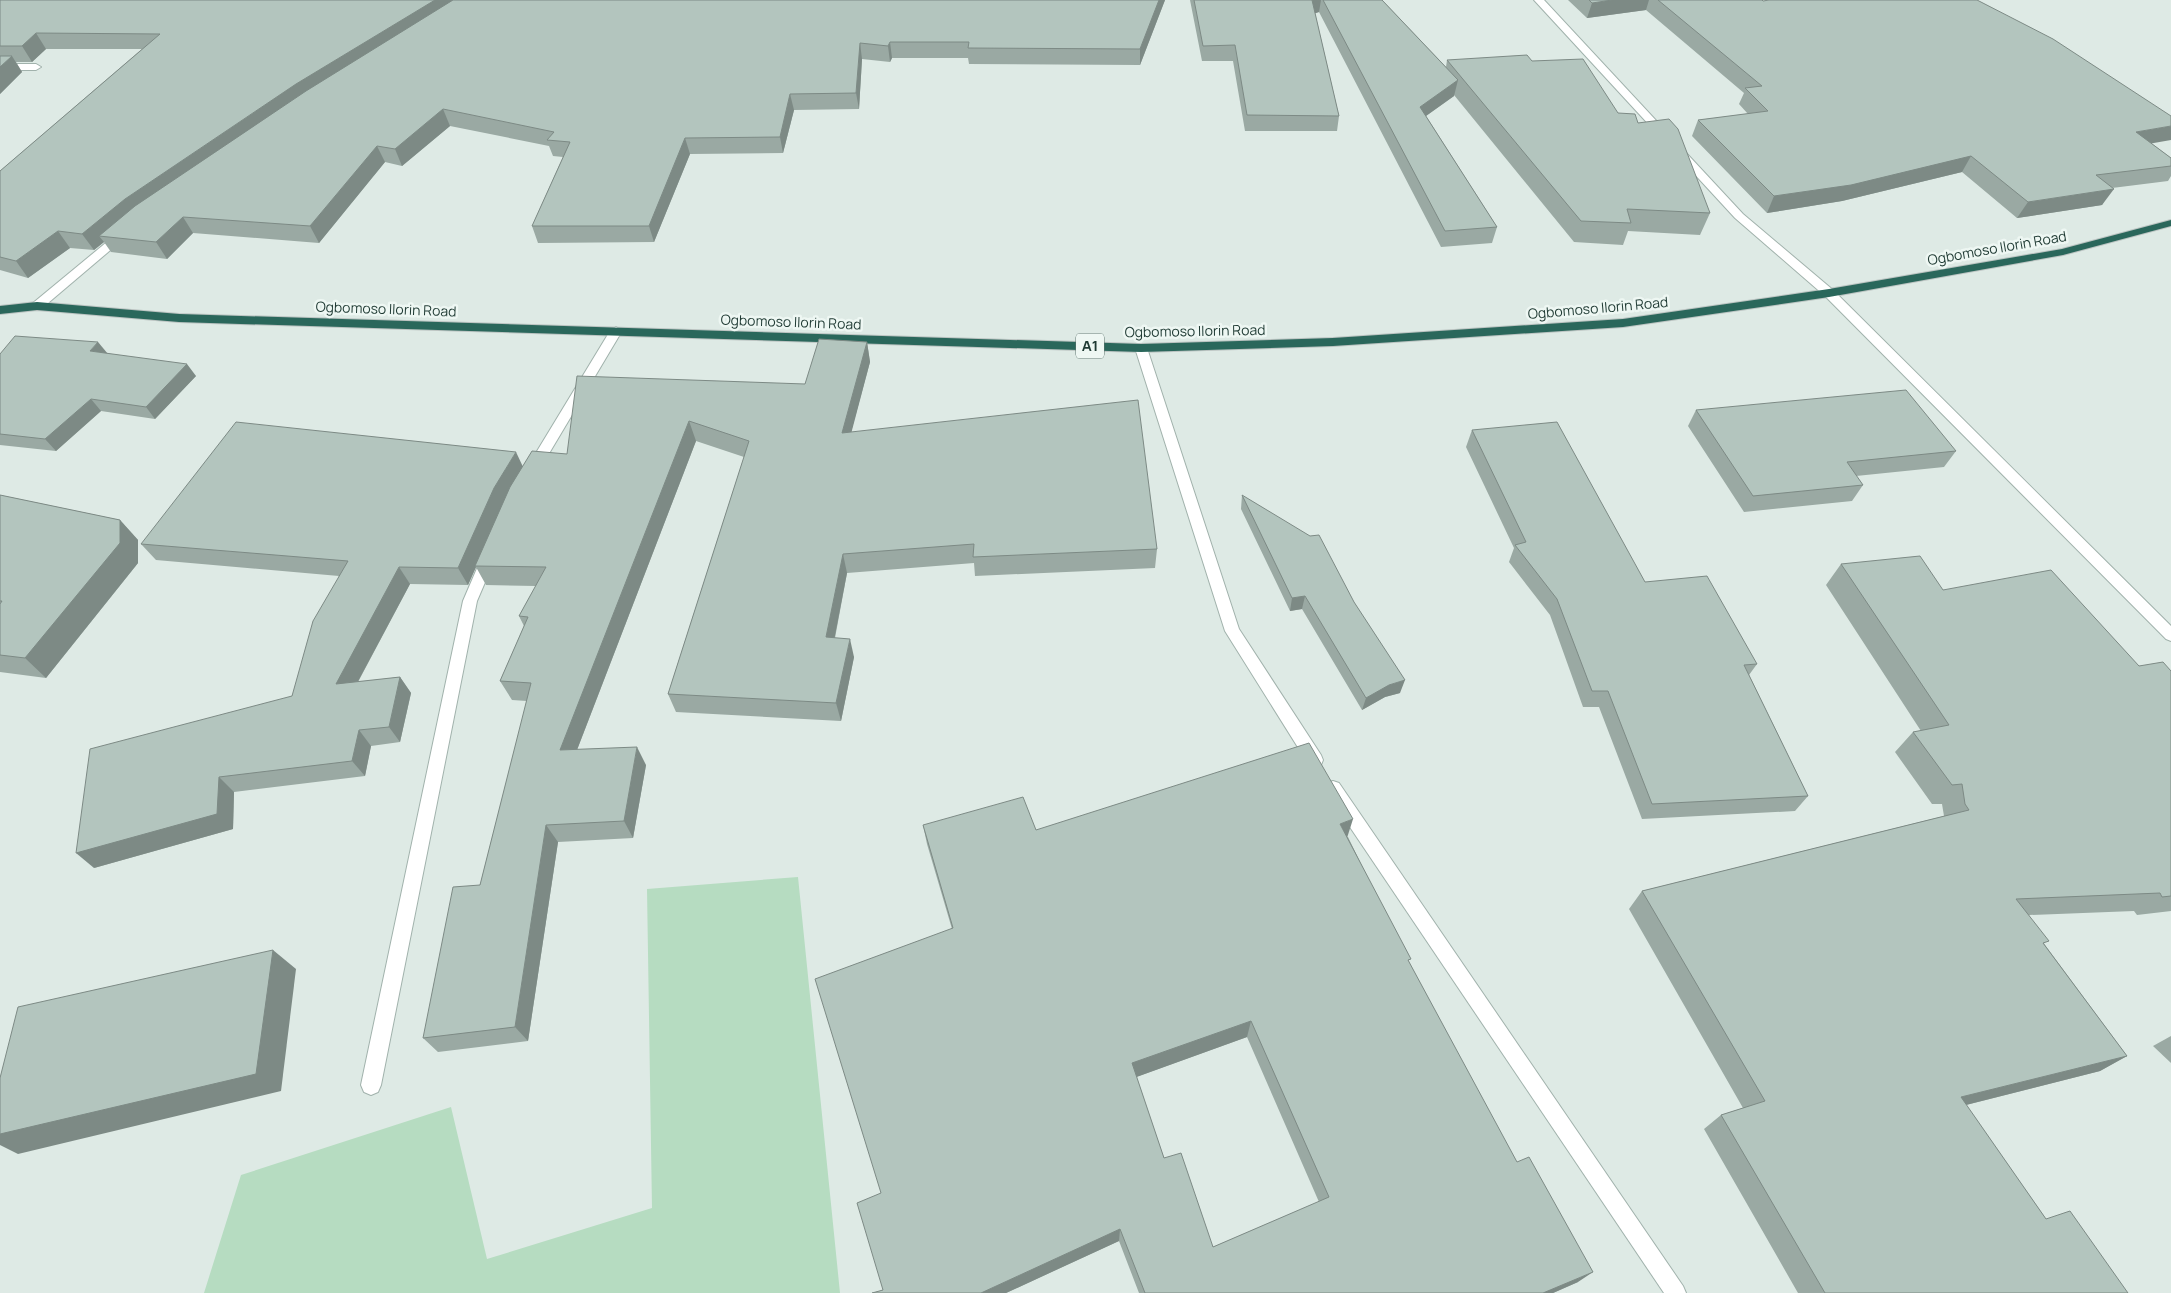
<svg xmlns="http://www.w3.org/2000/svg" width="2171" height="1293" viewBox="0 0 2171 1293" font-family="Manrope,sans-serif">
<rect width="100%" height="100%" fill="#deeae5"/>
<path fill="#b6dcc1" d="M798,877L840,1293H204L241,1175L451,1107L487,1259L652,1208L647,889Z"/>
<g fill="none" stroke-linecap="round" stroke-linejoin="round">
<defs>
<g id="street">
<path d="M1534,0H1544L1743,214L1833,290L2171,626V641L2166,639L1825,296L1735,218Z"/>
<path d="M0,64H36L41,67L36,70H0Z"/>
<path d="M123,231L129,234L127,236L41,309H33L31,306L33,303L119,232Z"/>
<path d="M616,327L622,331L538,472H528L526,469L528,466L610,331Z"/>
<path d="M1141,344L1147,348L1239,629L1321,755L1323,760L1321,765L1315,767L1309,765L1225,631L1135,348Z"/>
<path d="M488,554L493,555L495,559L477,601L381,1085L378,1092L371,1095L364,1092L361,1085L463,601L481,559L483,555Z"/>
<path d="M1333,781L1339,783L1683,1286L1686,1293H1664L1327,793L1325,788L1327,783Z"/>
</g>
<path id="highway" d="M2171,220V226L2063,255L1829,297L1623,327L1333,346L1141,352L179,322L37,310L0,314V306L37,302L179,314L1141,344L1333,338L1623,319L1829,289L2062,249Z"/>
</defs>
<use href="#street" stroke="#a1b2ac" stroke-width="2"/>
<use href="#highway" stroke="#bcc4c2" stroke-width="2"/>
<use href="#street" fill="#fff" fill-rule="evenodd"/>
<use href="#highway" fill="#2a675b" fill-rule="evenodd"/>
</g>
<g fill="#9aa9a3" fill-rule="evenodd">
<path d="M0,0H1165L1140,65L969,64L968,58H892L890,62L862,59L859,109L794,110L783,153L690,154L654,242L538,243L532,226L563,157L553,156L549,146L450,126L402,166L385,162L319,243L193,233L167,259L111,252L104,242L94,250L70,248L28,278L0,270V171L142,49H46L32,62H16L22,72L0,94Z"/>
<path d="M1190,0H1382L1446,67L1447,60L1532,61L1618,113L1638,123L1710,213L1700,235L1628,231L1623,245L1574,242L1454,95V96L1426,116L1497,227L1492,243L1441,247L1319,12L1315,13L1339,116L1337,131H1245L1233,61H1202Z"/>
<path d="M1568,0H1762L1763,1L2151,143L2171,158V176L2168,181L2112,188L2102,205L2017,218L1962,172L1842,201L1767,213L1692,136L1698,120L1748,114L1739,104L1744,93L1646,10L1587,18Z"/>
<path d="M867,342L870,362L851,432L1157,549L1155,568L975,576L974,563L847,573L835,638L854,657L841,721L676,712L668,694L744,457L696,441L577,750L646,765L633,838L558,842L528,1041L438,1052L423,1038L480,885L527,701L512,700L500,681L524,626L519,616L536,586L486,585L476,567L468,585L410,584L358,682L400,677L411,693L400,742L371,746L365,776L234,792L233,829L94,868L292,696L339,576L156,560L141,544L523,466L567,454L805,384Z"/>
<path d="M107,353L196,376L155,419L101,411L56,451L0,445V354Z"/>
<path d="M1696,410L1956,451L1944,467L1856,476L1863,485L1852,501L1744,512L1688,426Z"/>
<path d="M1472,430L1645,582L1757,664L1749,675L1808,796L1795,811L1642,819L1599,707H1583L1550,615L1509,562L1514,548L1466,447Z"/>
<path d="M0,495L120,520L138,540V563L46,678L0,672Z"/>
<path d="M1242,495L1400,693L1385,697L1362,710L1302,609L1290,611L1241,509Z"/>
<path d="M1841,564L1943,590L2139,666L2171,671V911L2137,915L2134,911L2029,915L2045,945L2127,1056L2100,1071L1966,1105L2046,1219L2128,1293H1798L1704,1129L1721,1115L1743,1108L1629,909L1642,891L1944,816L1942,804H1932L1895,752L1913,732L1921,731L1826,585Z"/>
<path d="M923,825L1036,830L1348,837L1409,962L1578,1282L1553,1293H1139L1119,1241L1006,1293H872L883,1290L952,929L927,844ZM1247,1037L1319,1202L1213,1247L1164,1158L1136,1077Z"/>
<path d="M2171,1036V1063L2153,1046Z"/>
</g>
<g fill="#7d8a85">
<path d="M435,0H467L99,236L104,242L94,250L82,234L125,199L296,84Z"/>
<path d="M1159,0H1165L1140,65V49Z"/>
<path d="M1312,0H1321L1319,12L1310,15Z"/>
<path d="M1612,0H1649L1646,10L1587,18L1592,3Z"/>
<path d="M36,33L46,49L32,62L22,46Z"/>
<path d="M890,42L892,58L890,62L888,46Z"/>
<path d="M860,43L862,59L859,109L856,93Z"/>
<path d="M12,56L22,72L0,94V67Z"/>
<path d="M1458,80L1454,96L1416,123L1420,107Z"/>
<path d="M790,94L794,110L783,153L780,137Z"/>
<path d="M443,109L450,126L402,166L395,149Z"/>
<path d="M2171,126V140L2125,148L2136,132Z"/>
<path d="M685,138L690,154L654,242L649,226Z"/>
<path d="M377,146L385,162L319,243L310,226Z"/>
<path d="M1971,156L1962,172L1842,201L1767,213L1774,196Z"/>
<path d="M2114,189L2102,205L2017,218L2028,202Z"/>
<path d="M183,217L193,233L167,259L156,242Z"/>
<path d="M58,231L70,248L28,278L16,261Z"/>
<path d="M98,342L108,354L90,351Z"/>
<path d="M867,342L870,362L846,453L842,433Z"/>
<path d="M187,364L196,376L155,419L146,407Z"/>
<path d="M91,399L101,411L56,451L45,439Z"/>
<path d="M689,421L696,441L570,768L560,750Z"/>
<path d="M516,452L524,469L475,566L476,567L468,585L458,568L494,488Z"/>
<path d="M120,520L138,540V563L46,678L25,658Z"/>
<path d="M843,554L847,573L831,656L826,637Z"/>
<path d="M399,567L410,584L348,700L336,684Z"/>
<path d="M1305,596L1302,609L1290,611L1292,598Z"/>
<path d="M850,639L854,657L841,721L836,703Z"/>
<path d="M400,677L411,693L400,742L389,727Z"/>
<path d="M1405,680L1400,693L1385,697L1362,710L1366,698L1389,685Z"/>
<path d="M359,730L371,746L365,776L352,761Z"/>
<path d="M637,747L646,765L633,838L624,821Z"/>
<path d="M219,777L234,792L233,829L94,868L76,853Z"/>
<path d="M1353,819L1347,838L1340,824Z"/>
<path d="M546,825L558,842L528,1041L515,1027Z"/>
<path d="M273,950L296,969L281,1091L18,1154L0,1145V1134Z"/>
<path d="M1251,1021L1247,1037L1131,1079L1132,1063Z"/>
<path d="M2127,1056L2100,1071L1938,1112L1961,1097Z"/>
<path d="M1120,1229L1119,1241L1006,1293H981Z"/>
<path d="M1593,1272L1578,1282L1553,1293H1543Z"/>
</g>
<g fill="#b3c5be" stroke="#7d8a85" fill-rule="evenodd">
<path d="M0,0H435L296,84L125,199L82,234L58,231L16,261L0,257V171L160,34L36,33L22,46H0Z"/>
<path d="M453,0H1159L1140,49L968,48L969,42H890L888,46L860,43L856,93L790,94L780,137L685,138L649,226H532L570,142L547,140L554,132L443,109L395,149L377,146L310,226L183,217L156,242L99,236L135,206L306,91Z"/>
<path d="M1194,0H1312L1339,116L1247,115L1235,45L1203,46Z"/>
<path d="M1323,0H1382L1458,80L1420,107L1497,227L1445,231Z"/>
<path d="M1589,0H1612L1592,3Z"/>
<path d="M1658,0H1762L1763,1L1769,0H1977L2053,39L2171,116V126L2136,132L2171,158V166L2096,175L2114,189L2028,202L1971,156L1851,185L1774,196L1698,120L1768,111L1745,88L1762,86Z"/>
<path d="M1527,55L1532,61L1583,59L1618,113L1635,114L1638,123L1669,119L1678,129L1710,213L1627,209L1631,223L1581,221L1447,60Z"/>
<path d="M0,56H12L0,67Z"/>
<path d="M15,336L98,342L90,351L187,364L146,407L91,399L45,439L0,434V354Z"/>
<path d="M819,339L867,342L842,433L1138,400L1157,549L973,557L974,544L843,554L826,637L850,639L836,703L668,694L749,441L689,421L560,750L637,747L624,821L546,825L515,1027L423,1038L453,887L480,885L531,683L500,681L528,617L519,616L546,567L475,566L510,487L532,451L567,454L577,376L805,384Z"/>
<path d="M1906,390L1956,451L1847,462L1863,485L1753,496L1696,410Z"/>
<path d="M236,422L516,452L494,488L458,568L399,567L336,684L400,677L389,727L359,730L352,761L219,777L217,814L76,853L90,749L292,696L313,621L348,561L141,544Z"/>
<path d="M1557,422L1645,582L1707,576L1757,664L1744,665L1808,796L1652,804L1608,691H1592L1557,599L1515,545L1526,542L1472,430Z"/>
<path d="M0,495L120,520V543L25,658L0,655V604L2,601H0Z"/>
<path d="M1242,495L1310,536L1319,535L1354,602L1405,680L1389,685L1366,698L1305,596L1292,598Z"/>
<path d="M1920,556L1943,590L2051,570L2139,666L2163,662L2171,671V896L2162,897L2160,893L2016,899L2049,941L2043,943L2127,1056L1961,1097L2046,1219L2070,1211L2128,1293H1825L1721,1115L1765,1101L1642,891L1969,810L1965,804L1962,784L1952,785L1913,732L1949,725L1841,564Z"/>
<path d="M1309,743L1353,819L1340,824L1411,959L1408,960L1517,1162L1529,1157L1593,1272L1543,1293H1145L1120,1229L981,1293H872L883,1290L857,1203L881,1193L815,979L953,928L923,825L1023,797L1036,830ZM1251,1021L1329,1197L1213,1247L1181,1153L1164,1158L1132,1063Z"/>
<path d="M273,950L256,1074L0,1134V1078L18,1007Z"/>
</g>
<g text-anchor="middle" stroke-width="5" stroke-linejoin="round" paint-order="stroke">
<g font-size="14" fill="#1f3a33" stroke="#eef7f3">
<text transform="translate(1997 248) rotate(-10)" y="5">Ogbomoso Ilorin Road</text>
<text transform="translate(1598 308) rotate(-5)" y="5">Ogbomoso Ilorin Road</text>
<text transform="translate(386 309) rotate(2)" y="5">Ogbomoso Ilorin Road</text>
<text transform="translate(791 322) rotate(2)" y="5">Ogbomoso Ilorin Road</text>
<text transform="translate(1195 331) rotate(-1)" y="5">Ogbomoso Ilorin Road</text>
</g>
<rect fill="#eef7f3" stroke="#5d736d" stroke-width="1" x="1076" y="333.5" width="28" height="25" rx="4"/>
<g font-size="15" font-weight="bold" fill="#1f3a33">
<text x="1090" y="351">A1</text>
</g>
</g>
</svg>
